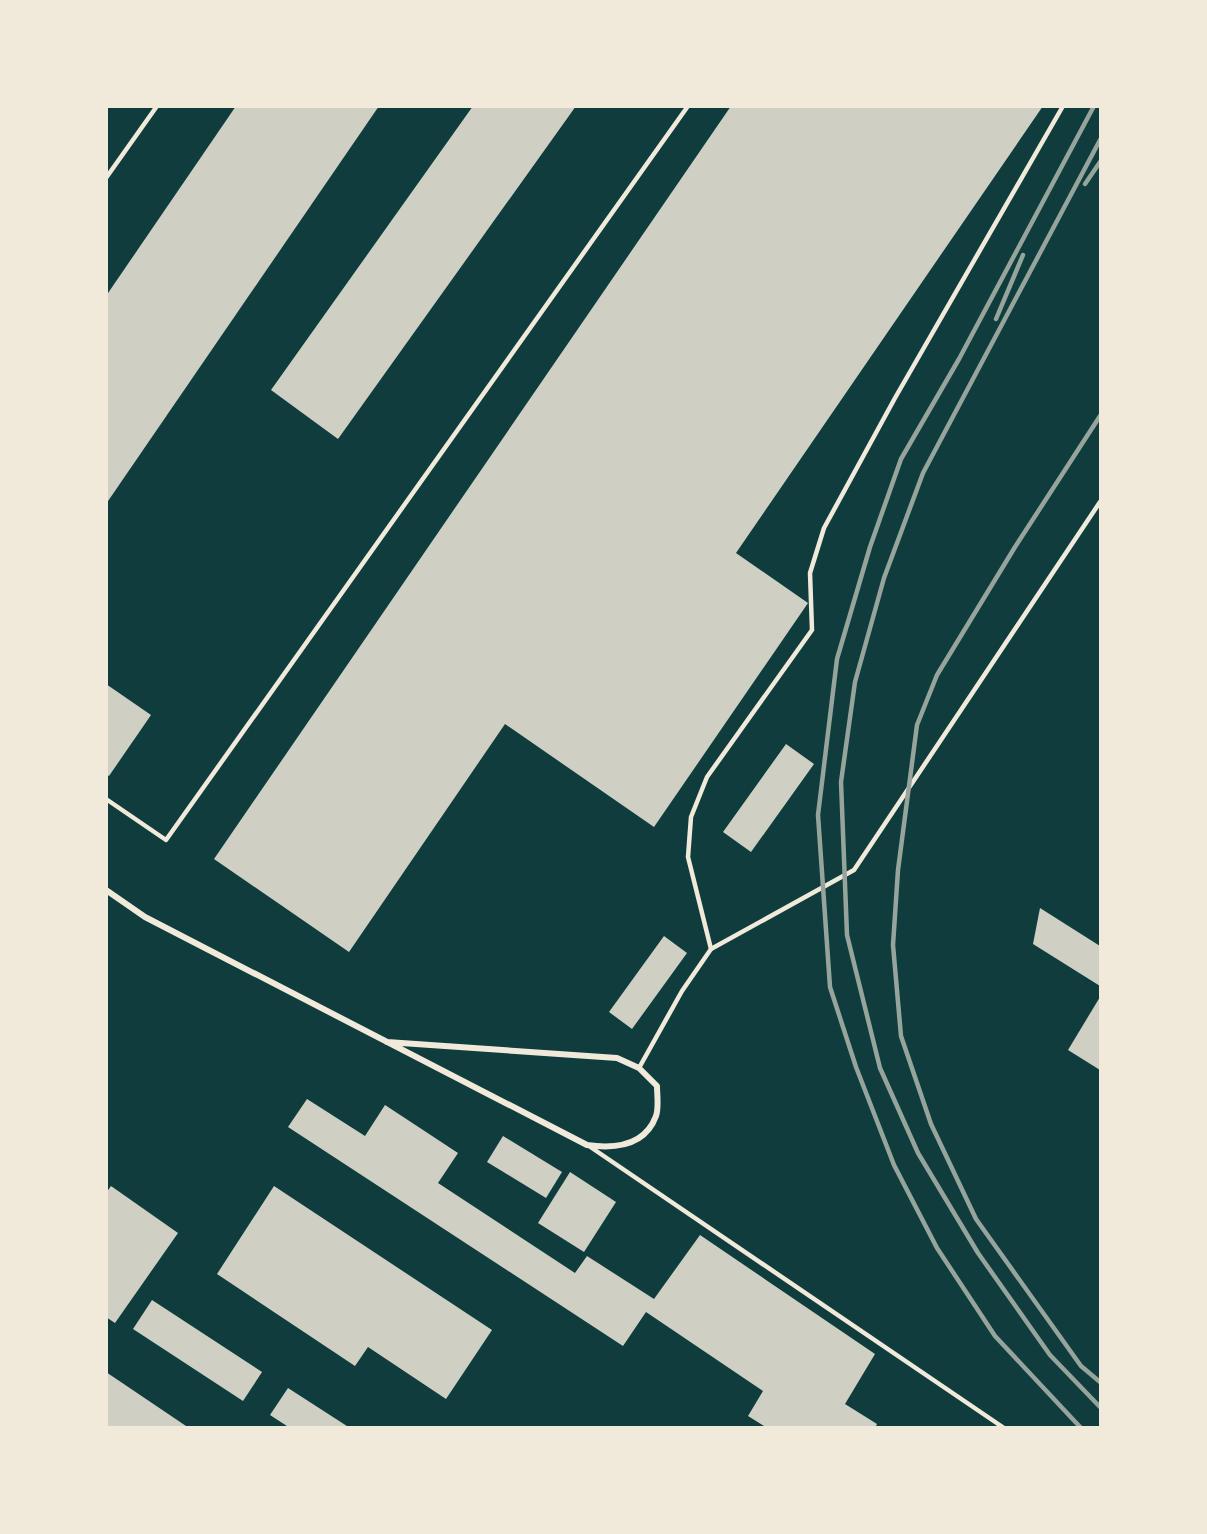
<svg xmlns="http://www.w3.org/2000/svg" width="1207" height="1534" viewBox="0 0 1207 1534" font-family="'Work Sans',sans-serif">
<rect width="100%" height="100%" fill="#0f3d3e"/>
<g fill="#cfcfc3">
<path d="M236,106H379L106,504V296Z"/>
<path d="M473,106H576L338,439L271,390Z"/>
<path d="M731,106H1043L736,553L808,603L654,827L505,724L349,952L214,859Z"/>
<path d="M106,684L151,715L109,776L106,774Z"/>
<path d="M786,744L814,764L751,852L723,832Z"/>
<path d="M1040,908L1100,946V986L1033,944Z"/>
<path d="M664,936L687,953L632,1029L609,1012Z"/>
<path d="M1100,997V1070L1068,1050Z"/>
<path d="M307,1099L365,1136L385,1105L458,1153L438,1183L575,1273L587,1256L654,1299L700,1235L875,1354L845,1404L877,1424L875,1428H767L748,1416L763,1391L646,1312L623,1346L288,1127Z"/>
<path d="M503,1136L562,1172L546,1198L487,1162Z"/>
<path d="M570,1172L616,1202L584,1252L538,1223Z"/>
<path d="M111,1186L178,1233L115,1323L106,1317V1193Z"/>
<path d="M274,1186L492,1330L446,1399L368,1347L355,1366L217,1274Z"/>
<path d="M152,1300L262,1372L243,1401L133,1329Z"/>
<path d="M106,1372L189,1428H106Z"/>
<path d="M288,1388L350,1428H290L270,1415Z"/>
</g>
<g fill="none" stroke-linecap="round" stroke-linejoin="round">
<g stroke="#f1e9da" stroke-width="4.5">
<path d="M106,178L157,106"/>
<path d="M106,799L166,840L688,106"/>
<path d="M711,949L688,857L691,817L707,777L812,630L810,573L824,528L895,398L1063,106"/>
<path d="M639,1068L682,991L711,949L854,870L1100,502"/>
<path d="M589,1146L1004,1428"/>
</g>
<path stroke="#f1e9da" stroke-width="6" d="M106,890L145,917L587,1145C615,1149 645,1146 656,1116C659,1108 657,1095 657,1086L639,1068L617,1058L387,1042"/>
<g stroke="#97a49c" stroke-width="4.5">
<path d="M1100,140L923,473L884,578L855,682L841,782L847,935L880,1068L918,1153L978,1253L1050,1355L1100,1407"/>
<path d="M1085,184L1100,162"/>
<path d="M996,319L1023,255"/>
<path d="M1100,416L1015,547L937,675L917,725L898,870L893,945L901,1036L931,1124L976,1219L1081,1366L1100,1382"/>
<path d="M1081,1428L995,1336L937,1248L894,1165L856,1067L830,987L818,815L837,659L870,547L901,459L959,359L1094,106"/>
</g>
</g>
<rect width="1207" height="1534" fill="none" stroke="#f1e9da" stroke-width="216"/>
</svg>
